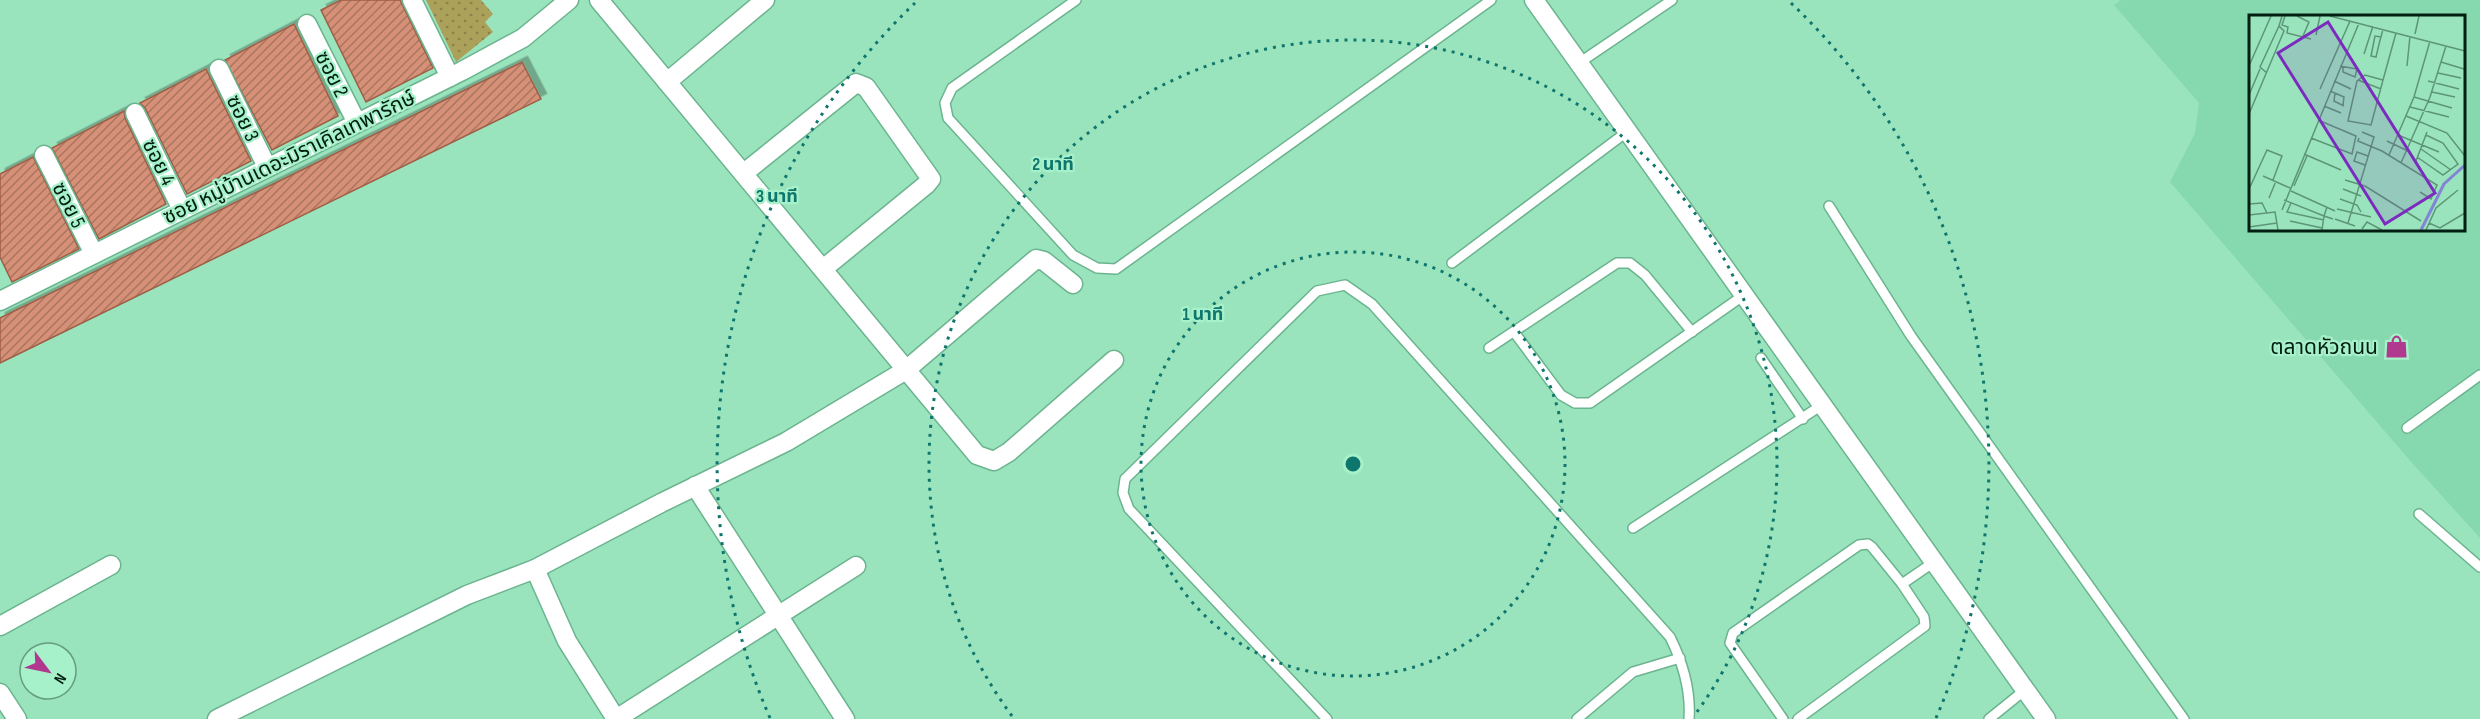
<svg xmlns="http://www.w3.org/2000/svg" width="2480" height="719" viewBox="0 0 2480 719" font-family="'Sofia Sans Condensed','Noto Sans Thai',sans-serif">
<defs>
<pattern id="park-dots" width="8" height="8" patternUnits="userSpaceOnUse" patternTransform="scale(1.5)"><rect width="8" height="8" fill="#aca15a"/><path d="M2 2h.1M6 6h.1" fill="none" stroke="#8a8349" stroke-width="1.8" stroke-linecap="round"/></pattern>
<pattern id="building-hatch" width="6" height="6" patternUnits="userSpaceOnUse" patternTransform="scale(1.5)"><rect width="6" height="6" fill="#d59077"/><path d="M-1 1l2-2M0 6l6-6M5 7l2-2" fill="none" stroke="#aa7560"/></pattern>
<filter id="shadow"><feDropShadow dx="5.5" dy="-5.5" stdDeviation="0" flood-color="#0004"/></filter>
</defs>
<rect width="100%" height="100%" fill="#9ae4bd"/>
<path fill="#86d9af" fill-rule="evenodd" d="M2121,0H2480V538L2413,464L2170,182L2195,133L2199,103L2114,5ZM2250,16H2464V230H2250Z"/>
<path fill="url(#park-dots)" d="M426,0H481L493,14L485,22L493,32L456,62Z"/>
<g fill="url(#building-hatch)" stroke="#9e5e46" stroke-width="1.5" filter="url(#shadow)">
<path d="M341,0H400L433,68L366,102L321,10Z"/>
<path d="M294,24L338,116L272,150L225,60Z"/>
<path d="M522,62L541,99L0,363V318Z"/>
<path d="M206,69L251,161L187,194L145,108L140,103Z"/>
<path d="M124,111L125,118L166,204L99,239L52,148Z"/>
<path d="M33,157L79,249L12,282L0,257V174Z"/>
</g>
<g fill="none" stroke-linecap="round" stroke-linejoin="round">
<defs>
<g id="service">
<path d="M1076,0L952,88L945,103L948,118L1073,255L1097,268L1116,269L1491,0"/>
<path d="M1579,63L1672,0"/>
<path d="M1829,206L1911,336L2184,719"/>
<path d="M1452,263L1628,131"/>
<path d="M1514,332L1561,395L1575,403H1590L1744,295"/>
<path d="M1489,348L1617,263H1630L1645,275L1692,332"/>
<path d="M1761,358L1803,419"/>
<path d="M2407,428L2480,375"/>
<path d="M2419,514L2480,567"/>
<path d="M1633,528L1822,405"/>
<path d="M1327,719L1129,509L1123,493L1125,479L1317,291L1345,285L1372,304L1670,637C1683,663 1691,690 1689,719"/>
<path d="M1577,719L1633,672L1680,658"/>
<path d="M1783,719L1730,643L1733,633L1859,545L1868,544L1872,547L1902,584"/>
<path d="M1798,719L1925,626L1924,617L1902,584L1934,562"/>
<path d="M1989,719L2025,690"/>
</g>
<g id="minor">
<path d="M412,0L450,77"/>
<path d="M599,0L977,455L994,461L1009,452L1114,360"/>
<path d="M1534,0L2046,719"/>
<path d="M307,24L357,123"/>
<path d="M219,69L267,167"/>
<path d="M667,82L765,0"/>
<path d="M135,113L182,210"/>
<path d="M44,155L94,254"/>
<path d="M744,173L856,83L866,87L931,179L927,184L823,269"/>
<path d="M0,301L462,71L523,38L569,0"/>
<path d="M695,486L845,719"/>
<path d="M535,569L567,641L616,719"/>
<path d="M0,626L111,565"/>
<path d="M0,693L17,719"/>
<path d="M217,719L467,595L535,569L663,502L786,442L906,370L1036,259L1044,261L1073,284"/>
<path d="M616,719L856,566"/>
</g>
</defs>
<use href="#service" stroke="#6bb48f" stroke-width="12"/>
<use href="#minor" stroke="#6bb48f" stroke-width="21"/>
<use href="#service" stroke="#fff" stroke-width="9"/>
<use href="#minor" stroke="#fff" stroke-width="18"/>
</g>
<g fill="none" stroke="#0f766e" stroke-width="3" stroke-dasharray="3 6">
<circle cx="1353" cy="464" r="212"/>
<path d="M1012 716A424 424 0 1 1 1694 716"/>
<path d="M770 718A636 636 0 0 1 915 3M1791 3A636 636 0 0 1 1936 718"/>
</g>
<defs>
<symbol id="shop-bare" viewBox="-9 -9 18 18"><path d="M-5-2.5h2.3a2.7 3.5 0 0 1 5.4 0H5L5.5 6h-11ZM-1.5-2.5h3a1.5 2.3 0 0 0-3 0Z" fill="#b0388e" stroke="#a7f1ca" stroke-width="2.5" paint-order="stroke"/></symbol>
</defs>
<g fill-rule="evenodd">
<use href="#shop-bare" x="2380" y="330" width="33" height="33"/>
</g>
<g text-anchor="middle" stroke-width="4.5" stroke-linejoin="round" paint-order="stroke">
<g font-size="21" fill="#001e11" stroke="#a7f1ca">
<text transform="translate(332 74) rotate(63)" y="7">ซอย 2</text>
<text transform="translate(243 118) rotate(64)" y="7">ซอย 3</text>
<text transform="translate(289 157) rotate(-26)" y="7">ซอย หมู่บ้านเดอะมิราเคิลเทพารักษ์</text>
<text transform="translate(159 162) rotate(64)" y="7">ซอย 4</text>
<text transform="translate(69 205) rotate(63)" y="7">ซอย 5</text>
</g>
<g font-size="21" fill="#001e11" stroke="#a7f1ca" text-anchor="end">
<text x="2378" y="354">ตลาดหัวถนน</text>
</g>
</g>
<g transform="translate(2249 15)">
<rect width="216" height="216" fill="#9ae4bd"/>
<path fill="none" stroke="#8285d4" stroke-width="3" d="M172,215L195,169L216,150"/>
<path fill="none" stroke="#5c9578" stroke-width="1.5" d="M36,1L33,10L39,12L38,18L62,24M48,1L60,7L54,21M81,1L216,36M166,19L170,1M67,20L71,1M132,22L126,21L122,41L127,42L131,25L132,22L134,14M115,39L124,11M192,47L215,54M0,51L22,1M91,51L108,54L106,62L94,57V53M158,51L161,21M18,58L11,52L30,11M189,58L212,63M109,65L132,74M134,65L122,110L99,106L108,66L116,60L134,65L147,18M85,66L102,74M179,66L210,74M71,74L101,6M81,76L95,82L94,90M183,77L206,82M86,78L85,86L95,91M0,80L11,54M165,82L203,93M75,91L92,98M161,92L200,102M0,99L35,16L30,11L33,1M157,101L198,118L216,141M149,120L190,137M62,123L103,139L107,121L69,105M110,123L109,126L133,136L188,170L182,184L171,177M138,126L159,136M172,134L202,155M55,139L92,155M140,140L165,82L181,26M168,142L194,160L209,149L194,128L177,120M167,146L178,117M152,148L181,82L197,31M116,150L105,146L108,137L119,141M14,161L41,173M96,165L116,171L172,206M45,171L58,141M1,172L18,135L33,141L24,165M94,174L112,181M42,176L86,196M20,183L27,166M91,184L108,190L112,197M35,185L75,201L73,215M42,188L38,197L75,205M0,189L13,188L18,198M78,192L75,201L84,204M88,194L122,202M33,195L110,8M0,200L26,197L29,215M86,204L106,211M41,206L73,213M99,208L125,122L113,117M180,208L191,213L216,198M0,212L28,208M113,214L118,207L133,215M177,215L187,193L209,175"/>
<path fill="#7b2cbf" fill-opacity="0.15" stroke="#7b2cbf" stroke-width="3" d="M79,7L186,178L136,209L29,38Z"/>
<rect width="216" height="216" fill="none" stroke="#001e11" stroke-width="3"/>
</g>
<circle cx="1353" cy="464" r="9" fill="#0f766e" stroke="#a7f1ca" stroke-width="3"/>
<g font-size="18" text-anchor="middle" font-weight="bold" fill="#0f766e" stroke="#a7f1ca" stroke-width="4.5" stroke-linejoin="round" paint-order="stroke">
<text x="1053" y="170">2 นาที</text>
<text x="777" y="202">3 นาที</text>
<text x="1203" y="320">1 นาที</text>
</g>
<g transform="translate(48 671) rotate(122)"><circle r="28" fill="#a7f1ca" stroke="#649d80" stroke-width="1.5"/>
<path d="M0-4.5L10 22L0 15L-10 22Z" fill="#b0388e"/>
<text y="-9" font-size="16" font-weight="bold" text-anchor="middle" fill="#001e11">N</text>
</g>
</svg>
